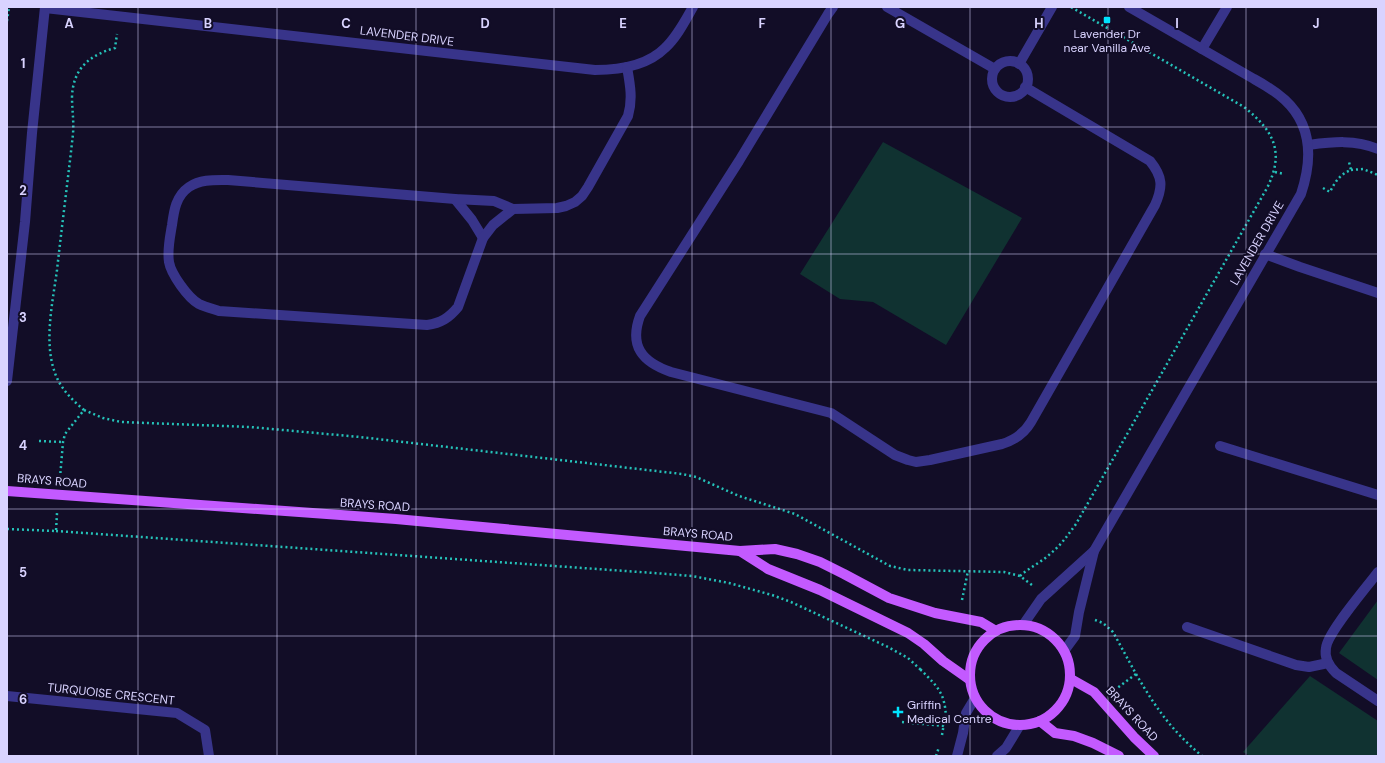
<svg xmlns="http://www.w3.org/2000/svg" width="1385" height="763" viewBox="0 0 1385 763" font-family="'DM Sans',sans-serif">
<rect width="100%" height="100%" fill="#120d27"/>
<g fill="#103231">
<path d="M883,142L1022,218L946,345L873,302L840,299L800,274Z"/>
<path d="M1378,600V680L1339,653Z"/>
<path d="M1310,676L1378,721V756H1250L1243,752Z"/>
</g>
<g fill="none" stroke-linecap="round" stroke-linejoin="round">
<g stroke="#25c2b9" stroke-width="2.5" stroke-dasharray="2 3" stroke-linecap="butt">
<path d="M7,21L9,7"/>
<path d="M1351,170L1363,169L1378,175"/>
<path d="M1275,172L1284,174"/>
<path d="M1323,188L1330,192C1335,182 1340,174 1351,170L1349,162"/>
<path d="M84,410C71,399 59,387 54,370C44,340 53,300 57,270C62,225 68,179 73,134C74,120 72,110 72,97C73,68 90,55 115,48L117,34"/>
<path d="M39,441L63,442"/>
<path d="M60,478L63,442L65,434L84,410L103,418L121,422L250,427L360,437L682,474L696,477L739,496L795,514L890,566L908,570L1004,572L1020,576L1032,585"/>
<path d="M7,529L56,531L57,513"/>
<path d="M56,531L654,573L692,576L729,583L772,595L791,602L888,647L908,658L921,670"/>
<path d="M1020,576C1030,567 1042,562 1051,553C1061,545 1068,535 1076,524L1267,188C1285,152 1274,131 1244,107L1071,7"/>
<path d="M962,600L968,571"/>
<path d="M1095,620L1103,623L1113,632L1136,674L1116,689"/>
<path d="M922,670H921C938,687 945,693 946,718"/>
<path d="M1136,674C1156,708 1171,730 1202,756"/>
<path d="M902,722L944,726"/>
<path d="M942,735L944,723"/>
<path d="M936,756L939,747"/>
</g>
<g stroke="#38348a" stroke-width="10">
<path d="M833,7L828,14L739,161L640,316C629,346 642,362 671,372L831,413L895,455L908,460L916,462L930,460L1002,444C1015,440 1024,434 1031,422L1155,205C1163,187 1163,177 1150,161L1025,87"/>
<path d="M887,7L995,69"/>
<path d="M45,8L595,70C619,70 647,66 665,48C677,37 685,21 693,7"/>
<path d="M1202,49L1227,7"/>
<circle cx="1010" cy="79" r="18"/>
<path d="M1019,64L1052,7"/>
<path d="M1308,145C1332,142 1355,139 1378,149"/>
<path d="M455,199L472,220L483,238"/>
<path d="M513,209L493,225L483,238L458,307C449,318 441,323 427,325L219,311C213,309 205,307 199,304C188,298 171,274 169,262C167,250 170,237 172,225C174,210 176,196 189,187C201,179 215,180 228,180L455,199L494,201L513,209L557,208L566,206L575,202L582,196L588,187L628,116C633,99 630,84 627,67"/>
<path d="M1265,254L1300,267L1378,293"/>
<path d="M7,381L25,222L32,133L45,7"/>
<path d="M1220,446L1378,495"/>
<path d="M1378,572C1367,587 1327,633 1326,648C1324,658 1329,666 1336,673L1378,701"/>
<path d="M1023,625L1041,599L1094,551"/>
<path d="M1187,627L1296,665L1309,667L1328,663"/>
<path d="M1064,651L1075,636L1079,612L1094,551L1301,194C1312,161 1313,126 1285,100C1275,91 1265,85 1254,79L1129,7"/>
<path d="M7,696L177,713L205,730L209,756"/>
<path d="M957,756L963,733L966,713L975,698"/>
<path d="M997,756L1006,748L1020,725"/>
</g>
<g stroke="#c35aff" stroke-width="10">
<path d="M7,491L396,519L740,551L775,549L797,554L820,562L844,574L889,598L935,613L981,622L996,631"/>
<path d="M740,551L768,569L820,590L908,633L924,644L943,661L970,680"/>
<circle cx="1020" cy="675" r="50"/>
<path d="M1071,679L1094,692L1134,737L1154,756"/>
<path d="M1040,721L1055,733L1074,736L1093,743L1119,756"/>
</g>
</g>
<path fill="none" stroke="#d9d3ff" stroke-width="1" stroke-opacity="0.55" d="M138,7V756M277,7V756M416,7V756M554,7V756M692,7V756M831,7V756M970,7V756M1108,7V756M1246,7V756M7,127H1378M7,254H1378M7,382H1378M7,509H1378M7,636H1378"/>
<g fill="#00e3fe" stroke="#120d27" stroke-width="1.5">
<rect x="1103" y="16" width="8" height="8" rx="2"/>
<path d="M896 706h4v4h4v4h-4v4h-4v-4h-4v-4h4z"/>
</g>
<g text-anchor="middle" stroke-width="4" stroke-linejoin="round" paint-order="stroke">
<g font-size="12" fill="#d9d3ff" stroke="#120d27">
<text x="1107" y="38">Lavender Dr<tspan x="1107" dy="14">near Vanilla Ave</tspan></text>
<text x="907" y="709" text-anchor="start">Griffin<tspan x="907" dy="14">Medical Centre</tspan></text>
</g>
<g font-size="12" fill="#d9d3ff" stroke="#120d27">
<text transform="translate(407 36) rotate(7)" y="4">LAVENDER DRIVE</text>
<text transform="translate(1257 243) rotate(-60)" y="4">LAVENDER DRIVE</text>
<text transform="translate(52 481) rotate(5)" y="4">BRAYS ROAD</text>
<text transform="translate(375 505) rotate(4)" y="4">BRAYS ROAD</text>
<text transform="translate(698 534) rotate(5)" y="4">BRAYS ROAD</text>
<text transform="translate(111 694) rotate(6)" y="4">TURQUOISE CRESCENT</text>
<text transform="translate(1132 714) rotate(47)" y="4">BRAYS ROAD</text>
</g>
</g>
<g font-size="13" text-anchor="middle" font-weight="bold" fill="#d9d3ff" stroke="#120d27" stroke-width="4" stroke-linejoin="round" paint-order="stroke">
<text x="69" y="28">A</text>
<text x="208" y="28">B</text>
<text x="346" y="28">C</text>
<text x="485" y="28">D</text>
<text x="623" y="28">E</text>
<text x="762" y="28">F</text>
<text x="900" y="28">G</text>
<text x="1039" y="28">H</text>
<text x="1177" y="28">I</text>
<text x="1316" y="28">J</text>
<text x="23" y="68">1</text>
<text x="23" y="195">2</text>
<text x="23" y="322">3</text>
<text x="23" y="450">4</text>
<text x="23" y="577">5</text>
<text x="23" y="704">6</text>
</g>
<rect width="1385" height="763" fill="none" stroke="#d9d3ff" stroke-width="16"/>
</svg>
